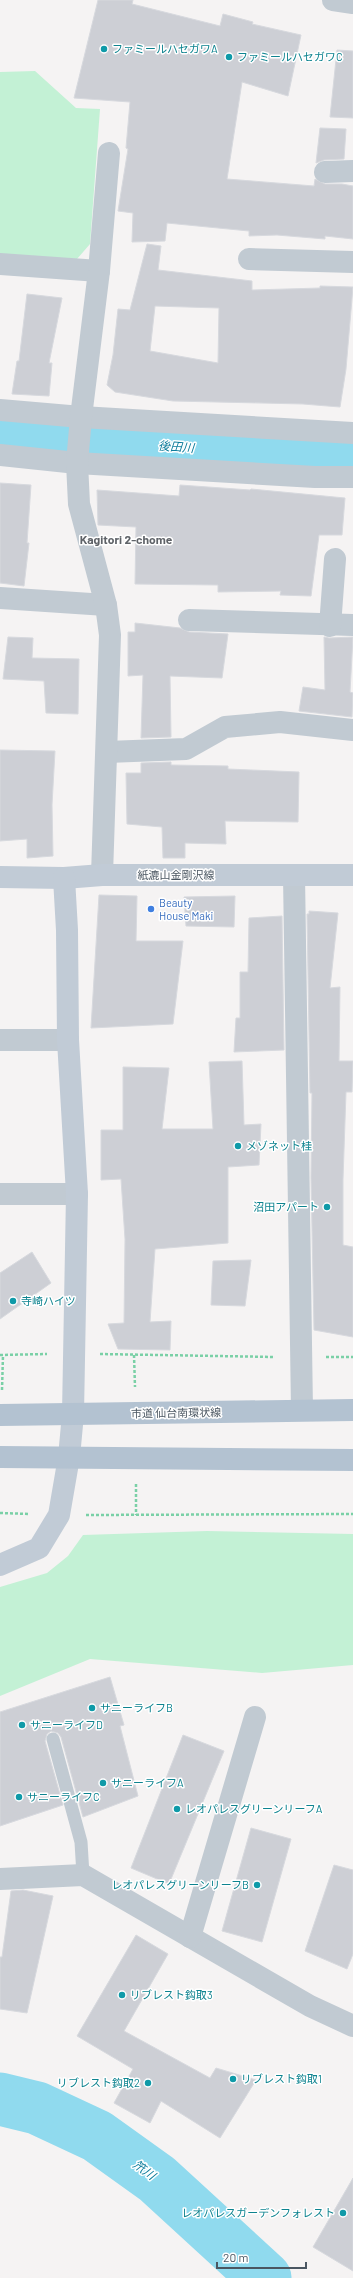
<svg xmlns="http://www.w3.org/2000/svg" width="353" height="2278" viewBox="0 0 353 2278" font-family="Barlow,'Noto Sans JP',sans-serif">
<rect width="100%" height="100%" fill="#f5f3f3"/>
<g fill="#c3f1d5">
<path d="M35,71L76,108L100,109L90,244L77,259L0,255V72Z"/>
<path d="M207,1531L353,1534V1665L262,1673L90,1659L0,1696V1587L47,1573L68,1556L83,1535Z"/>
</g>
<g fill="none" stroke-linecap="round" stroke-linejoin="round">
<g stroke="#90daee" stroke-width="53">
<path d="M0,433L305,457L353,454"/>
<path d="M0,2099L37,2108L97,2136L157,2179L265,2278"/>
</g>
</g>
<g fill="#cdcfd5" stroke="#d7d9de" fill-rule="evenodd">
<path d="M98,0H133L132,4L220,26L223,14L253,22L252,24L301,35L288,96L242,82L227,179L314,186L315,179L325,184H342L353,186V239L325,236V239L277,235L249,236V231L167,223L165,241L132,242L133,213L118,211L128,149L126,148L130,102L74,98Z"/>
<path d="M337,50L353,51V118L330,117Z"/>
<path d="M320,128L346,129L344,159L324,160L316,163Z"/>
<path d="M147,244L161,246L158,270L252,281V290L320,288V286L353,287L346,369L340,407L303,404L173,401L115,392L107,385L113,355L118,309L130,310ZM155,306L219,308L218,363L150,351Z"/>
<path d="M27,294L62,298L49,363H52L49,396L12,394L17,361H19Z"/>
<path d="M0,483L31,485L27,543H29L24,586L0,583Z"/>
<path d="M180,485L250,490L251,489L345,498L342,535H319L311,596L280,595L281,591L218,592V585L135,584L136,527L98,525L97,490L179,496Z"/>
<path d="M135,623L180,628L189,632L228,634L222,678L170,676L171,737L141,738L143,675L128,676V632H135Z"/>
<path d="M8,637L33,638L32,658L79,659L78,714L46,713L44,681L3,679Z"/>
<path d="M324,637L329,638L353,637L350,692L353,693L352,717L299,711L303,687L325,690Z"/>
<path d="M0,750L55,751L52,805L53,856L27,858V839L0,841Z"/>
<path d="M171,762V765L228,766V769L299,772L298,822L225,821L226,844L185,843V858H163L162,827L127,824L126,773H141V763Z"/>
<path d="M99,895L137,896L136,941H183L173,1024L91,1028Z"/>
<path d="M235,896L234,927L186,926L184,897Z"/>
<path d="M309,911L338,913L330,988L340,987L339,1061H353L352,1092H346L343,1179V1245L353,1247V1337L314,1330L311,1178L312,1093H310L307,914H309Z"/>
<path d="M282,916L284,1050L234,1052L236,1018H240V972H248L249,918Z"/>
<path d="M242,1061L244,1125L261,1124L259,1165L228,1167V1243L155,1249L150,1322L171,1321L170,1350L118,1349L108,1324L124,1323L125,1239L121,1179L101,1180V1130H123V1067L169,1068L162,1129H213L209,1062Z"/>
<path d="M32,1252L51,1283L0,1319V1273Z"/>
<path d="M251,1260L245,1306L211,1305L213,1261Z"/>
<path d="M110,1677L124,1725L120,1726L138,1796L83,1817L61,1737L58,1733L51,1731L47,1734L45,1741L63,1805L0,1826V1712Z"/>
<path d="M183,1735L224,1751L169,1884L131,1868Z"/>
<path d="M251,1828L291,1839L262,1942L222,1931Z"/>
<path d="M334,1865L353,1870V1954L347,1969L305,1951Z"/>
<path d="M23,1890L53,1896L27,2013L0,2009V1957H2L11,1891Z"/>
<path d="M136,1935L168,1954L124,2031L210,2078L216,2068L256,2080L220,2138L161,2101L150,2123L114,2103L133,2069L77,2036Z"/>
<path d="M353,2178V2271L313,2247Z"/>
</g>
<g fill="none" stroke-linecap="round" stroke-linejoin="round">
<g stroke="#7ad0a6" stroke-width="2.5" stroke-dasharray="3 2" stroke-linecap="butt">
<path d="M100,1354L275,1357"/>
<path d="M0,1355L47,1354"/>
<path d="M134,1355L135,1387"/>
<path d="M326,1357H353"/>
<path d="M2,1390L3,1355"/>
<path d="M136,1484V1515"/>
<path d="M0,1513L29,1514"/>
<path d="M86,1515L353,1514"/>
</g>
<path stroke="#c1cad2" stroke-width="13" d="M53,1739L81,1842L83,1875"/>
<g stroke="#c1cad2" stroke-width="22">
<path d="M333,0L353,3"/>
<path d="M325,172L353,171"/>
<path d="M249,259L353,262"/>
<path d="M0,264L99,271"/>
<path d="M0,410L81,417L353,433"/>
<path d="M0,455L77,463L315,477H353"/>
<path d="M0,598L106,605"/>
<path d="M189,620L353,625"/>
<path d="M330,626L335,559"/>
<path d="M107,752L186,749L225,727L280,722L353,730"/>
<path d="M102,875L110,635L106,605L79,504L77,463L81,417L99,271L109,153"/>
<path d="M294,875L302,1410"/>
<path d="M0,1040H68"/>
<path d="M0,1194H77"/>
<path d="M0,1879L83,1875L310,2006L353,2026"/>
<path d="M190,1937L255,1717"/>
</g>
<g stroke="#c1cbd6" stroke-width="22">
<path d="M0,877L64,878L102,875H353"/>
<path d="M0,1565L39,1548L59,1515L69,1457L73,1414L77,1194L68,1040L67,930L64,878"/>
</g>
<g stroke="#b3c2d1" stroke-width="22">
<path d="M0,1415L353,1410"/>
<path d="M0,1457L353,1460"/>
</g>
</g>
<g fill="#0f9aa8" stroke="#fff" stroke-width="1.5">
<circle cx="104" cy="49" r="4"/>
<circle cx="229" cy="57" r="4"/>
<circle cx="238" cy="1146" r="4"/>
<circle cx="327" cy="1207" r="4"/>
<circle cx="13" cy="1301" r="4"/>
<circle cx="92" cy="1708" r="4"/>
<circle cx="22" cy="1725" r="4"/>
<circle cx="103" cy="1783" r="4"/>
<circle cx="19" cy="1797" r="4"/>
<circle cx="177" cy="1809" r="4"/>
<circle cx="257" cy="1885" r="4"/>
<circle cx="122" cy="1995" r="4"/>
<circle cx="233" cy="2079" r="4"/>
<circle cx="148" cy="2083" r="4"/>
<circle cx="343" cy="2213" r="4"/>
</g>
<circle fill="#3f7fe0" stroke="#fff" stroke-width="1.5" cx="151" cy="909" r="4"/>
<g text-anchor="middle" stroke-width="3" stroke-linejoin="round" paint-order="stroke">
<g font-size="11" fill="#0d838f" stroke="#fff" text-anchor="start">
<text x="112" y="53">ファミールハセガワA</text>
<text x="237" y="61">ファミールハセガワC</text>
<text x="246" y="1150">メゾネット桂</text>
<text x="319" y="1211" text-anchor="end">沼田アパート</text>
<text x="21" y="1305">寺崎ハイツ</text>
<text x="100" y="1712">サニーライフB</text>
<text x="30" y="1729">サニーライフD</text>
<text x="111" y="1787">サニーライフA</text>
<text x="27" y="1801">サニーライフC</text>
<text x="185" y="1813">レオパレスグリーンリーフA</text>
<text x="249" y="1889" text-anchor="end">レオパレスグリーンリーフB</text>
<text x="130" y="1999">リブレスト鈎取3</text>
<text x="241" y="2083">リブレスト鈎取1</text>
<text x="140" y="2087" text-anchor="end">リブレスト鈎取2</text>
<text x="335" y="2217" text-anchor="end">レオパレスガーデンフォレスト</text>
</g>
<g font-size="11" fill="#4a5661" stroke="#fff">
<text x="176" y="879">紙漉山金剛沢線</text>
<text transform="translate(176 1413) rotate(-1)" y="4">市道 仙台南環状線</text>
</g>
<g font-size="11" fill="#366cbe" stroke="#fff" text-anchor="start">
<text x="159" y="907">Beauty<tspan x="159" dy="13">House Maki</tspan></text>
</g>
<g font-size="12" font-style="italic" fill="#0c7c9b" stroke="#fff">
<text transform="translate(176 447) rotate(4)" y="4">後田川</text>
<text transform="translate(144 2170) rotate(36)" y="4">笊川</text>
</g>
<g font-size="12" font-weight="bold" fill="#5f6368" stroke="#fff">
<text x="126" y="544">Kagitori 2-chome</text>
</g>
</g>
<path d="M217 2262v6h89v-6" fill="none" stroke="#4a5661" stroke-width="2"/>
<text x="223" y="2262" font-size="12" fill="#4a5661" stroke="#ffffff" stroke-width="3" paint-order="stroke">20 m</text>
</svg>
